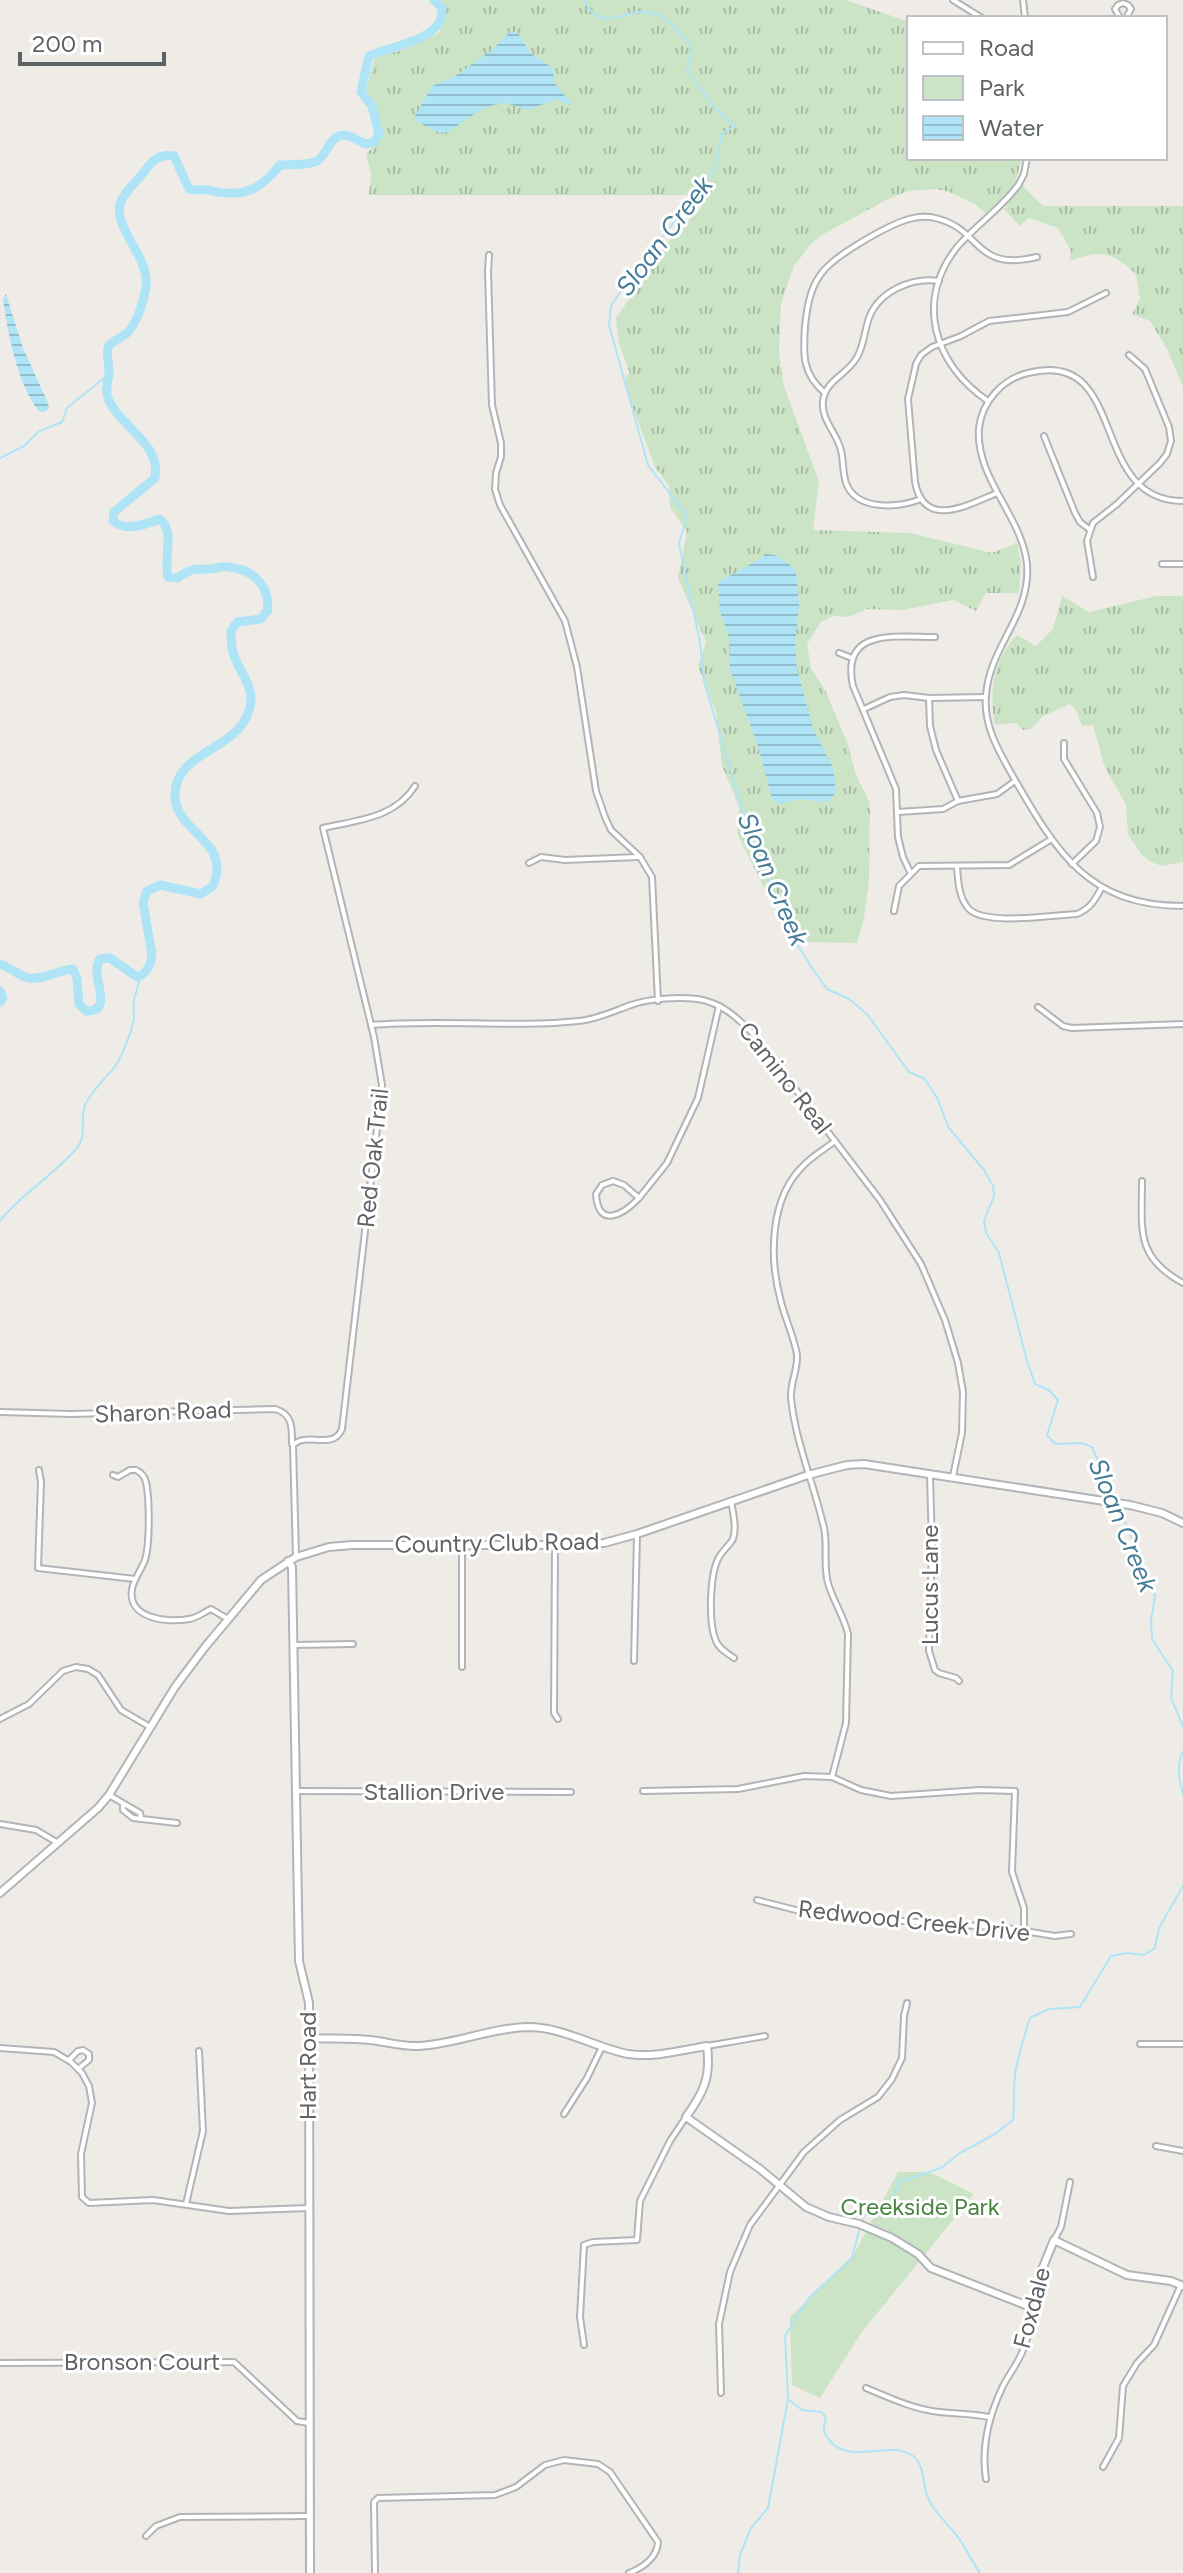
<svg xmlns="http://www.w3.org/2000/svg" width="1183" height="2573" viewBox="0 0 1183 2573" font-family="Figtree,sans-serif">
<defs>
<pattern id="grass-tufts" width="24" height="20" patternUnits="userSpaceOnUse" patternTransform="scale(2)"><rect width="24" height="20" fill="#cbe4c6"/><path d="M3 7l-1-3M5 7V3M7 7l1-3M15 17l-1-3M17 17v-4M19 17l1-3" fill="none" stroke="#a8bca5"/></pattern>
<pattern id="water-rules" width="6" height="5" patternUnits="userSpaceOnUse" patternTransform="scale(2)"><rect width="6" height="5" fill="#afe4f7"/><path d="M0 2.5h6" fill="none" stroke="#92bccc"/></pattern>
</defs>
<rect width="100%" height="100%" fill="#efece7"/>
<g fill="url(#grass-tufts)">
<path d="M441,0H846L909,22V158H1022L1016,179L1043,206H1183V387L1167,349L1150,321L1132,314L1140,299L1136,274C1111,252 1102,249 1070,261L1071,251L1058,228L1029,218L1020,226L1004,209L1007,206L1001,200L986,214L975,204L949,192L936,189L908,191L886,200L822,235L811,244L794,266L781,303L779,353L784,386L819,482L813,530L910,533L992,553L1017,543L1021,563L1019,593H986L976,611L953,600L902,610L867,609L848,617L833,616L821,622L807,644L811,668L825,690L847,742L856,775L870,803L869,879L864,919L857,943L795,942C793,933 787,927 784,918C780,906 783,898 770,890H765L737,833L739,807L722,765L716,712L698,666L706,642L678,578L687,532L670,507L669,486L655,467L626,389V375L630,374L619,343L616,318L637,288L656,254L701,208V195H369L371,174L366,154L378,142L383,130L366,90L375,57L399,51L439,33C443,22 448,11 441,0Z"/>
<path d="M1062,596L1089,612L1156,596H1183V862L1162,866L1151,862L1141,854L1128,834L1126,805L1104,765L1093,725L1082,726L1076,710L1070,704L1043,716L1031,729L1023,730L1016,723L995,725C989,693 993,659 1017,635L1036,646L1053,629Z"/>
</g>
<path fill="#cbe4c6" d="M898,2172H929L974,2194L861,2333L820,2398L792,2385L790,2317L852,2258Z"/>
<g fill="url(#water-rules)">
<path d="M511,31L518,33L530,53L553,68L554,83L571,103L570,105L556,99L528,110L506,103L493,105L477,112L448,132L440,133L417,122L415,116L432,86L454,77L492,50Z"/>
<path d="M6,294L23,348L48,403L49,409L44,412L39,411C17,384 8,333 3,299Z"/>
<path d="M765,554L775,555L789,564L796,572L799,605L795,642L797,669L813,729L833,768L836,792L829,801C818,804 811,799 800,799C792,799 787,804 778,804L772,799L758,746L730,669L729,637L720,612L718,582L762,558Z"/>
</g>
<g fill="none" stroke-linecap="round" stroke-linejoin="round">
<g stroke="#afe4f7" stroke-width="2">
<path d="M584,0C602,37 625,6 652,13C669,17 681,35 692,47L687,71L716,109L734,126L722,134L714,171L622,289L611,306L609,325L648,465L687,516L679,544L700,642L704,681L754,849L795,941L812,968L827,989L849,999L867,1014L909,1072L925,1079L937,1098L949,1128L984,1170L993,1186L994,1196L984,1221L986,1233L999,1253L1027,1361L1035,1384L1049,1390L1058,1400L1047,1435L1055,1444L1081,1443L1092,1447L1115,1499"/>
<path d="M0,458L24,446L38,432L62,422L67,408L109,374"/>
<path d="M0,1221C22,1193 53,1176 76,1149C89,1134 78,1119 86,1103C93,1090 103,1080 113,1069C121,1060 132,1031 134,1018C134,1012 133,1006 134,1000C136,991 139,985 140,976"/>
<path d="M1118,1505L1155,1595L1151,1621L1152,1639L1173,1671L1171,1697L1183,1727"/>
<path d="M1183,1752C1176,1766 1179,1780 1183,1794"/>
<path d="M862,2221L864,2216L891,2201L899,2182L941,2168L960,2153L995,2134L1013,2120C1015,2105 1013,2090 1015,2075C1018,2055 1024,2037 1030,2018L1049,2009L1080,2007L1111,1956L1128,1953L1144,1955L1155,1948L1159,1928L1183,1886"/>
<path d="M789,2400L802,2410L822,2412L826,2418C823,2428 823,2433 830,2441C852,2466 889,2439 913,2456C924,2464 923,2483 927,2496C933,2511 947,2523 957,2536C966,2547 971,2561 980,2573"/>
<path d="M738,2573L740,2555L751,2528L768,2508L788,2399L785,2336L809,2298L852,2258L860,2227"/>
</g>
<g stroke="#afe4f7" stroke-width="9">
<path d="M0,964C11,967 18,976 29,978C44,980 58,970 73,969L77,979L79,1004L86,1011C117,1012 88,975 100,959L110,958L137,977C147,974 151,964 152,954L143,903L147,891L160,885L201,894L213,886C232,840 177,834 175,797C173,754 230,751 246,718C258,693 246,682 236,661C232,653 231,640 231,631L237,622L261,619L268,610C269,584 252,569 228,567C221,566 215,569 208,569C194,569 189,569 178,578L168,577C163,559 176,529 159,519C145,525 125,532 113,521L114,512L155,478C161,442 120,428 108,398C104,389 109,381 109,372C109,363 106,355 108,347C113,339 121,339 127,333C137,323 144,301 146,287C150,255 111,228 121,201C126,190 137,181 144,172C152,161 159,153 174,156L189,189C195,191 202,189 208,190C240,198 259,192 280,165C290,164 308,166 317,161C328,155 329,135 344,135C351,135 359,142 367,144L375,141L379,134L372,106L361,92L369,56C389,47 431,41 440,21C442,17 442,12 442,8L434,0"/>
<path d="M0,991L3,998L0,1002"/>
</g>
<defs>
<g id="street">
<path d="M953,0L982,18"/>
<path d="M1023,0L1025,18"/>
<path d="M1120,18L1115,9L1118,5L1123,3L1128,5L1131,9L1126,18"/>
<path d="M489,255L488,272L492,405L501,443V457L496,473L495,489L500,505L565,621L577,667L596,791L605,817L611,830L640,857L652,877L658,1001"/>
<path d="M825,393C802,374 803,354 805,326C807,308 810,288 821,274C833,256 888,225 909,219C919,216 930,216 939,219C982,231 975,272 1037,257"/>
<path d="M988,401C934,365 914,300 958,246C977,224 1002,208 1019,184L1024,174L1027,158"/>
<path d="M1044,436L1075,513L1080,522L1089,529"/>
<path d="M997,493C968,505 924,530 915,482L908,399L916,364L921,355L932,347L961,336L989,321L1068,312L1106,293"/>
<path d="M921,499C898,508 856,511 846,483C842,471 844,458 840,447C835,431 821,419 823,401C825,381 846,375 856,359C864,347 864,332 869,318C879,291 912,277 939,281"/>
<path d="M1183,501C1087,501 1130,347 1028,373C1002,379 982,402 979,428C975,478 1022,516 1027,564C1031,616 990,645 986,695C983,727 1000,753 1015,780C1057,853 1089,906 1183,906"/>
<path d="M1162,564H1183"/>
<path d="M1093,577L1087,541L1093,523L1117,504L1160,463L1167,454L1171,441L1169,427L1145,369L1129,355"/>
<path d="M839,653L852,658"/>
<path d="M929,698L930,726L936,750L958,801"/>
<path d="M864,709L890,697L904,695L929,698L986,697"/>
<path d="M1064,743V759L1097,813L1100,827L1096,841L1072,864"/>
<path d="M898,812L943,809L958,801L997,794L1015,781"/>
<path d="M529,863L541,857L565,860L638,857"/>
<path d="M957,867C958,881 959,899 969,909C986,926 1053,915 1077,914C1091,908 1095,900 1102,887"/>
<path d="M910,872L903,857L898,837L896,789L853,686C840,627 897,637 935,637"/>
<path d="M894,911L899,886L919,866L1009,865L1050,840"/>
<path d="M1038,1007L1063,1026L1072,1028L1183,1024"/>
<path d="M371,1025C440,1019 510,1028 579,1021C598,1019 614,1011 631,1005C651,998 678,997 698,999C722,1003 738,1018 754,1035L880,1200L921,1264L945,1320L958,1363L963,1392L962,1433L953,1476"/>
<path d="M613,1181L624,1185L639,1198C623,1215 598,1229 596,1194L602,1185Z"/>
<path d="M1142,1181C1142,1230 1135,1257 1183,1283"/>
<path d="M639,1198L667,1163L698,1098L719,1006"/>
<path d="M0,1412L71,1414L275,1409C293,1414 292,1428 292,1444"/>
<path d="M39,1470L41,1482L38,1568L135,1579"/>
<path d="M113,1475L118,1477L130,1470H136C140,1472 143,1474 145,1479C150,1494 150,1544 145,1560C141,1570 134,1579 132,1589C127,1619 168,1623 189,1619C197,1618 204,1612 211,1609L228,1619"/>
<path d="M930,1475L932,1547L929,1651L935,1670L939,1673L956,1678L959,1681"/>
<path d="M731,1501C733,1513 737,1527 733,1539C729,1546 721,1552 718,1559C710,1576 708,1623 716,1641C719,1649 727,1653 734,1658"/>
<path d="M462,1545V1667"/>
<path d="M555,1546L554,1713L558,1719"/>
<path d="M296,1557L293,1445C307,1431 333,1451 342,1429L382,1085L374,1037L323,828C358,820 395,818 415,786"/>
<path d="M294,1645L353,1644"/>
<path d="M634,1661L637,1535"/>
<path d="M0,1719L29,1704L63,1671L76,1667L88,1669L98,1675L121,1710L150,1727"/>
<path d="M832,1777L846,1723L848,1634C844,1616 833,1601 828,1583C823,1565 828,1546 824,1528C815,1487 795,1441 791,1398C790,1383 798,1370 797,1355C795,1340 785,1318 781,1302C769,1258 769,1197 805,1164C814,1155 825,1149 835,1141"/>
<path d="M297,1791L571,1792"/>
<path d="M643,1791L738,1789L804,1776L832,1777L861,1790L891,1796L980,1790L1015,1791L1012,1872L1024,1908V1931"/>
<path d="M109,1795L140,1813L141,1818"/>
<path d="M123,1804V1810L133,1818L177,1823"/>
<path d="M0,1824L36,1830L58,1843"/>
<path d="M757,1900L815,1915L1006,1928L1055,1936L1071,1934"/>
<path d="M1140,2044H1183"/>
<path d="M707,2046L765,2036"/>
<path d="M0,2048L54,2052L71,2062L82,2073L89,2086L92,2103L81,2154L82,2197L89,2203L153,2200L229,2211L308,2208"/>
<path d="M69,2060L78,2051L83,2050L89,2054V2060L78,2069"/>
<path d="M564,2114L587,2078L602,2047"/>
<path d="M1156,2146L1183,2151"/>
<path d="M186,2204L203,2131L199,2051"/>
<path d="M1054,2240L1061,2227L1070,2182"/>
<path d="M584,2345L580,2317L584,2245L593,2242L637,2240L640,2201L670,2141L686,2117"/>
<path d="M0,2363L234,2362L297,2421L309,2423"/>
<path d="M866,2388C890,2398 913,2409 939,2412C956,2414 972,2413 989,2417"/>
<path d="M721,2393L719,2324L730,2272L750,2225L804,2152L840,2120L878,2097L892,2079L902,2058L904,2016L907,2003"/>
<path d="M1103,2467L1119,2438L1123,2386L1137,2363L1154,2345L1181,2285"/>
<path d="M986,2479C981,2447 988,2418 1002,2388C1008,2375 1018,2364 1023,2350C1029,2337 1031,2322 1033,2308"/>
<path d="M146,2536L156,2526L180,2517L309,2516"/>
<path d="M375,2573L374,2502L378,2498L495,2495L516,2487L545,2465L564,2460L598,2464L610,2472L658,2542C657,2558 644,2567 629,2573"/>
</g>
<g id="secondary">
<path d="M288,1561L292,1567L299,1961L309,2003L310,2573"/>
<path d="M0,1893L98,1808L109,1795L175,1687L205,1647L261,1580L296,1557L329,1547L352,1545H555L604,1543L637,1534L808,1475L847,1465L864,1464L1130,1505L1162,1513L1183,1523"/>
<path d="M309,2038C330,2039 350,2038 371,2040C387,2042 403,2047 419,2046C456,2044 490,2028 528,2027C563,2027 594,2047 628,2054C654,2058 682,2050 707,2046C711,2077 704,2092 686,2117L760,2169L806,2207L829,2217L859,2224L892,2238L918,2254L931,2268L1033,2308L1041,2272L1054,2240L1127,2275L1171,2281L1183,2286"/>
</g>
</defs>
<use href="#street" stroke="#b2b5b8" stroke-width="8"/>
<use href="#secondary" stroke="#b1b5b8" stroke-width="10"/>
<use href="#street" stroke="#fff" stroke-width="4"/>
<use href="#secondary" stroke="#fff" stroke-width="6"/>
</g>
<g text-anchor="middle" stroke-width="6" stroke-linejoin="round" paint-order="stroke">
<g font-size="24" fill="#5e6366" stroke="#fff">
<text transform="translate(785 1078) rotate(52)" y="8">Camino Real</text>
<text transform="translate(373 1158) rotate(-84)" y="8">Red Oak Trail</text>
<text transform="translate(163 1412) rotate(-2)" y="8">Sharon Road</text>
<text transform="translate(497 1543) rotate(-1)" y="8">Country Club Road</text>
<text transform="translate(930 1585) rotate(-90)" y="8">Lucus Lane</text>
<text x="434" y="1800">Stallion Drive</text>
<text transform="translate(914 1921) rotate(6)" y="8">Redwood Creek Drive</text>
<text transform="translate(308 2066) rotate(-90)" y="8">Hart Road</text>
<text transform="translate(1032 2308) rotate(-75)" y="8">Foxdale</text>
<text x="142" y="2370">Bronson Court</text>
</g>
<g font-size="24" fill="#48843f" stroke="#fff">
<text x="920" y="2215">Creekside Park</text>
</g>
<g font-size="26" font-style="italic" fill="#467c97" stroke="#fff">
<text transform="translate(664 236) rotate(-53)" y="9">Sloan Creek</text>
<text transform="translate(773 879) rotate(67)" y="9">Sloan Creek</text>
<text transform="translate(1123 1525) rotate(68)" y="9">Sloan Creek</text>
</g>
</g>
<rect x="907" y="16" width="260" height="144" fill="#ffffff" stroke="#bfc1c2" stroke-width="2"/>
<rect x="923" y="42" width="40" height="12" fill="#ffffff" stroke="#bfc1c2" stroke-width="2"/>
<text x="979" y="56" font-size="24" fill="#5e6366">Road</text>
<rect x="923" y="76" width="40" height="24" fill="#cbe4c6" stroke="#bfc1c2" stroke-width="2"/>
<text x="979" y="96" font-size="24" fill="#5e6366">Park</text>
<rect x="923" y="116" width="40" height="24" fill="url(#water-rules)" stroke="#bfc1c2" stroke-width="2"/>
<text x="979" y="136" font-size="24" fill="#5e6366">Water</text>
<path d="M20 52v12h144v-12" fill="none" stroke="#5e6366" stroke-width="4"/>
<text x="32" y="52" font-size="24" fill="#5e6366" stroke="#ffffff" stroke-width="6" paint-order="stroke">200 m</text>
</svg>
